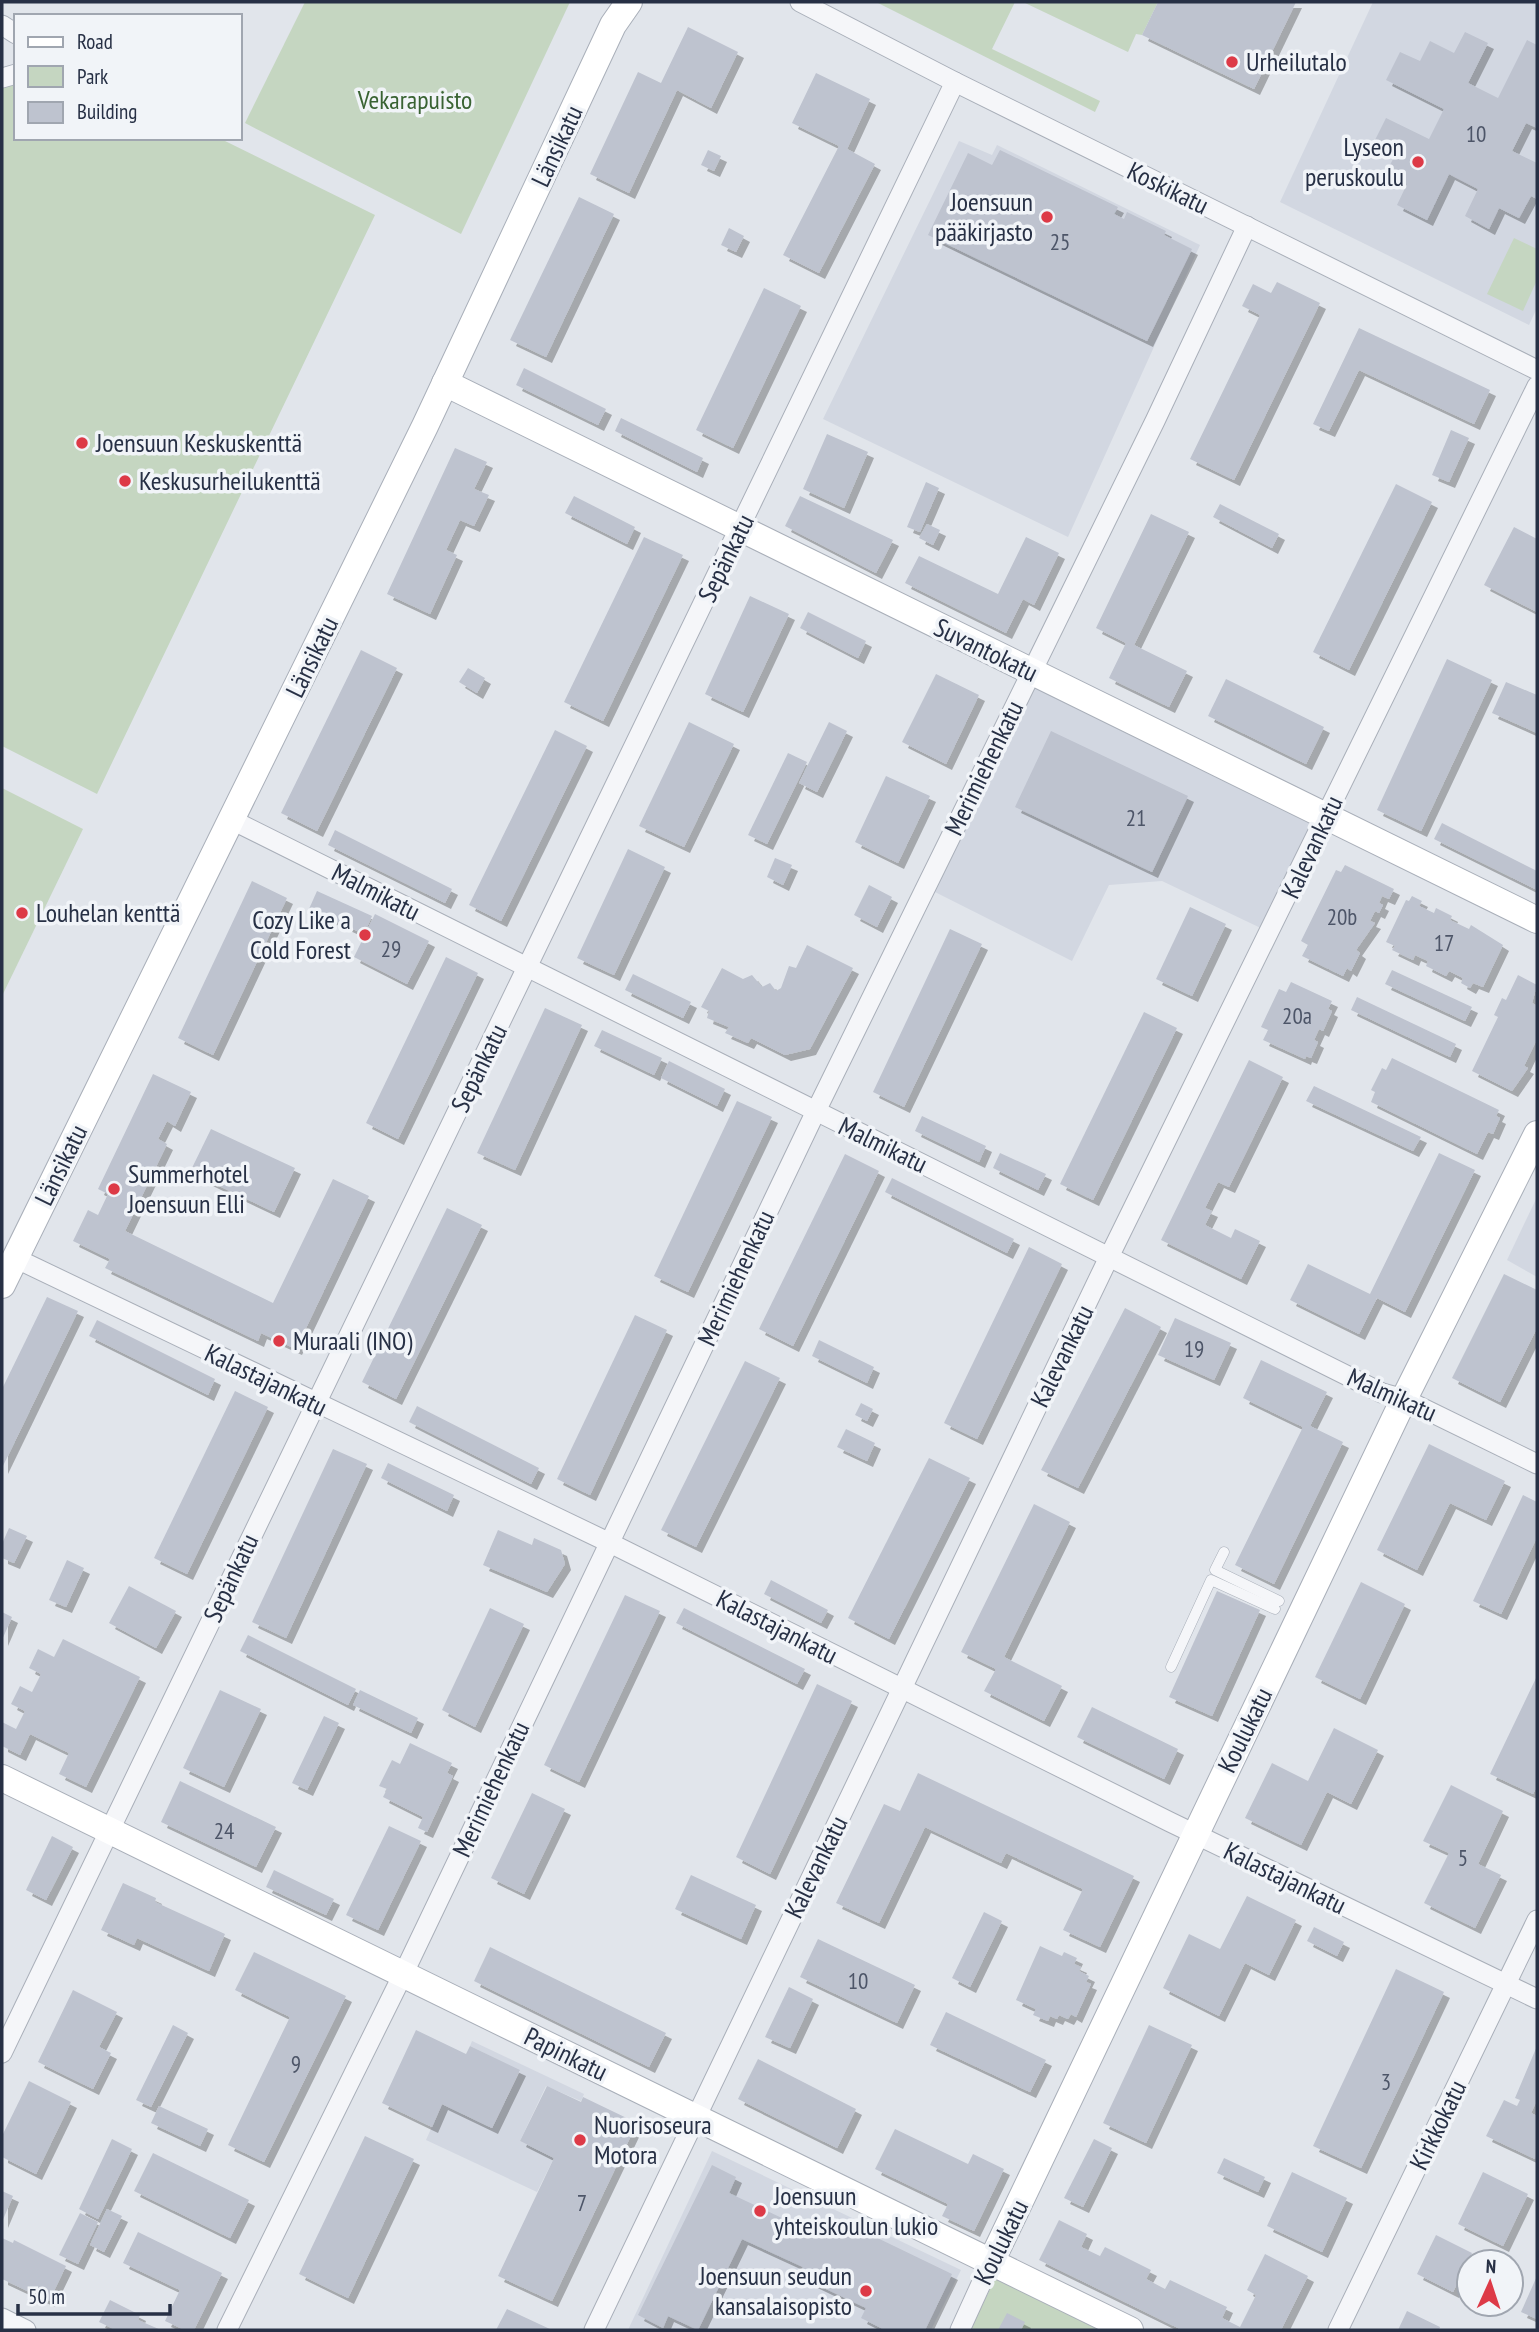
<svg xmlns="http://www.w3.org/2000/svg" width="1539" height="2332" viewBox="0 0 1539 2332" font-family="'PT Sans Narrow',sans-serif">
<defs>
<filter id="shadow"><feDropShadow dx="6" dy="6" stdDeviation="0" flood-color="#0004"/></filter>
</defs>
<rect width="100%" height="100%" fill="#e1e5eb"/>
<g fill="#d2d7e1">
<path d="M1373,2H1537V308L1529,325L1280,202Z"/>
<path d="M959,141L992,155L997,145L1200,245L1068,537L823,419Z"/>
<path d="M1032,676L1321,819L1267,931L1162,881L1109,885L1072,961L929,889Z"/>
<path d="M1537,1197V1277L1507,1260Z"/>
<path d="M472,2041L584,2094L581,2101L546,2086L520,2141L554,2158L537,2192L426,2140L442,2104L492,2128L520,2071L470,2046Z"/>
<path d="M712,2151L961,2270L931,2330H628Z"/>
</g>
<g fill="#c5d6c1">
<path d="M305,2H570L461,234L245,123Z"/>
<path d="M876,2H1015L992,49L1100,101L1095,112Z"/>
<path d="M1023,2H1158L1142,35L1136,34L1128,52Z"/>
<path d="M16,74V138H219L375,215L97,794L2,746V78Z"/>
<path d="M1514,238L1537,249V280L1523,311L1487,294Z"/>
<path d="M2,788L83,829L2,996Z"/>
<path d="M997,2275L1108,2330H970Z"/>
</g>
<g fill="#bec3cf" filter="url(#shadow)">
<path d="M1158,2H1296L1254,89L1142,35Z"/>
<path d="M688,27L738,52L711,108L677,90L629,193L590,174L638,72L661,83Z"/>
<path d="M1465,32L1488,43L1468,83L1498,98L1527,40L1537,45V128L1526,123L1512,151L1537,163V199L1531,196L1519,218L1499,208L1489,229L1465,216L1478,189L1449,174L1427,220L1397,205L1407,184L1386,173L1396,153L1374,142L1386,118L1429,139L1444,109L1386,80L1400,52L1420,61L1430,41L1454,53Z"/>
<path d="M816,73L870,99L847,149L875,164L819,273L783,255L839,146L792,123Z"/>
<path d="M708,150L721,156L714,171L701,165Z"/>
<path d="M1000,150L1118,207L1114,214L1124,219L1127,212L1166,231L1164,235L1192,249L1147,341L928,235L968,153L992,165Z"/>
<path d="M579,197L614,214L546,357L510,340Z"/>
<path d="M729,228L744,236L736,252L721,245Z"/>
<path d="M1277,282L1320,303L1234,480L1190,459L1260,315L1242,306L1253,284L1271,293Z"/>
<path d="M764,288L801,306L733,448L696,430Z"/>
<path d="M1359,328L1490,390L1474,424L1359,370L1329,431L1313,424Z"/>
<path d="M524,368L606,409L598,425L516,385Z"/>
<path d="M621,418L703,458L697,472L615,431Z"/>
<path d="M1451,430L1469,438L1449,482L1432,475Z"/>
<path d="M827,434L868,452L844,508L803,489Z"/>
<path d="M455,448L487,462L474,489L489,495L474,526L460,520L446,550L457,555L430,614L387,594Z"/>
<path d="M926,482L939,488L920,532L907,527Z"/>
<path d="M1396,484L1432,502L1349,670L1313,652Z"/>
<path d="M574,496L635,527L627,544L565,513Z"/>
<path d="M800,496L893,540L876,573L785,526Z"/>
<path d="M1220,504L1279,534L1272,548L1213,517Z"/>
<path d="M1151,514L1189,532L1134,645L1187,671L1169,707L1109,678L1126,643L1096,628Z"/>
<path d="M927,524L940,530L933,545L919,538Z"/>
<path d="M1514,527L1537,539V612L1484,585Z"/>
<path d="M644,537L683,555L603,721L564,702Z"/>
<path d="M1026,537L1059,553L1034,605L1023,599L1006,633L905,583L919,556L998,594Z"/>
<path d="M750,596L789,614L743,712L705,694Z"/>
<path d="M808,612L866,641L858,658L800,628Z"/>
<path d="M361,650L397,668L317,831L281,813Z"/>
<path d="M1447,659L1492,680L1421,831L1377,810Z"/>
<path d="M468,668L485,678L477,693L459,682Z"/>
<path d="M936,674L979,695L946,764L902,742Z"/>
<path d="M1226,679L1324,727L1306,764L1208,716Z"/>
<path d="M1506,682L1537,695V733L1492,713Z"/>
<path d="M689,722L734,744L684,847L639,826Z"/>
<path d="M829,722L847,731L817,792L799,783Z"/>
<path d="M555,730L587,746L501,921L469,905Z"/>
<path d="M1051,731L1188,796L1152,872L1015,807Z"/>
<path d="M788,753L807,762L767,844L748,835Z"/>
<path d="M886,776L930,796L898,863L855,842Z"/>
<path d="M1442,823L1537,871V890L1434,839Z"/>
<path d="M335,830L452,889L445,903L328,845Z"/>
<path d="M628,849L665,867L614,975L577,958Z"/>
<path d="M775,858L792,865L783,885L767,877Z"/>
<path d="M1345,865L1394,889L1389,899L1382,896L1379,903L1383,905L1379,913L1375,911L1370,921L1375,923L1356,950L1360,953L1351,971L1347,968L1343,976L1302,956L1308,945L1301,941L1336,870L1341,872Z"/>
<path d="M252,881L287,898L213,1055L178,1038Z"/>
<path d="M869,885L892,897L877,927L854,915Z"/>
<path d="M317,891L372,916L364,934L309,909Z"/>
<path d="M1412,896L1422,901L1419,906L1434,913L1436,908L1452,916L1450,920L1469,929L1471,925L1503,945L1483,987L1473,983L1470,988L1461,983L1463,978L1449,971L1446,976L1426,966L1428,961L1415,955L1413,960L1392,950L1395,946L1386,942L1406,900L1409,901Z"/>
<path d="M1190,907L1226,924L1192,996L1156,979Z"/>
<path d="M375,914L429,941L407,984L354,957Z"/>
<path d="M950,929L982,944L904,1107L873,1092Z"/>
<path d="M807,945L853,968L810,1049L785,1055L751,1038L748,1043L725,1033L729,1027L707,1018L709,1011L701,1007L722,968L743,979L752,975L762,987L770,983L776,991L781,988L789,966L796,968Z"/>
<path d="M446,957L478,973L398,1139L366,1123Z"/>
<path d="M1392,970L1472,1007L1465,1021L1385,984Z"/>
<path d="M633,974L691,1002L683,1018L625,990Z"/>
<path d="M1518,975L1537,985L1532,1003L1537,1006V1039L1524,1066L1528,1068L1512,1091L1472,1071L1498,1017L1494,1015L1502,998L1506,1000Z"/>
<path d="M1291,982L1332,1001L1328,1009L1332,1011L1323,1031L1319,1029L1314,1040L1318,1042L1311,1058L1306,1056L1305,1059L1263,1040L1268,1030L1261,1027L1279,989L1286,992Z"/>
<path d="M1357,997L1456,1044L1450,1057L1351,1010Z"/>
<path d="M545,1008L582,1025L515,1170L477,1153Z"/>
<path d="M1144,1012L1177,1028L1093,1200L1060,1184Z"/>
<path d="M602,1030L662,1058L654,1075L594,1046Z"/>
<path d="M1392,1058L1499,1110L1496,1116L1500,1118L1493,1134L1488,1132L1477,1154L1371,1102L1375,1092L1371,1090L1382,1068L1386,1070Z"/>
<path d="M1249,1060L1283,1077L1229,1187L1218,1182L1205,1208L1212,1211L1205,1225L1231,1238L1235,1229L1260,1241L1241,1279L1161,1240Z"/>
<path d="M669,1061L725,1089L717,1106L661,1078Z"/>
<path d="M153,1074L191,1092L175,1126L167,1121L158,1139L167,1144L125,1231L273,1303L333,1179L369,1196L296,1349L261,1333L258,1341L105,1268L110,1259L73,1241L88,1210L98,1215L108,1194L98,1189Z"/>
<path d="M1314,1086L1421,1137L1413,1151L1306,1101Z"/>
<path d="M737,1101L772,1117L688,1292L654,1276Z"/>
<path d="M922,1116L986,1146L979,1162L915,1131Z"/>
<path d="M211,1129L295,1168L274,1212L190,1172Z"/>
<path d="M1000,1153L1046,1174L1038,1190L993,1168Z"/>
<path d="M1439,1153L1475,1170L1405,1312L1377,1298L1359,1334L1290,1300L1308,1264L1370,1294Z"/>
<path d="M845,1154L879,1171L793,1346L759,1329Z"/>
<path d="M892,1178L1014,1239L1007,1253L885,1192Z"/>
<path d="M447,1208L482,1225L396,1399L362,1382Z"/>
<path d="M1029,1247L1062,1264L977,1439L944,1423Z"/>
<path d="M1504,1274L1537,1290V1328L1500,1402L1452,1378Z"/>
<path d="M47,1297L78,1311L2,1468V1389Z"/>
<path d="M1125,1308L1161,1327L1078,1488L1041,1470Z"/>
<path d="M635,1315L667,1330L590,1495L557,1479Z"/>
<path d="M1175,1318L1231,1343L1214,1380L1158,1355Z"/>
<path d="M97,1320L215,1379L208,1395L89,1336Z"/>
<path d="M819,1340L874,1367L867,1383L812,1356Z"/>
<path d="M1261,1360L1327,1392L1310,1426L1343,1442L1274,1584L1235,1565L1303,1427L1243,1398Z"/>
<path d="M745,1361L780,1378L696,1547L661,1530Z"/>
<path d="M235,1391L268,1407L187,1574L154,1558Z"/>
<path d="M861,1403L873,1409L867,1421L855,1415Z"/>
<path d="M417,1406L539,1468L531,1484L409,1422Z"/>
<path d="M846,1429L875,1443L867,1461L837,1447Z"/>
<path d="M1429,1444L1505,1481L1486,1520L1450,1503L1417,1570L1377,1550Z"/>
<path d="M333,1449L367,1464L286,1638L252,1622Z"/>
<path d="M929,1458L970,1478L889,1639L848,1618Z"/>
<path d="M388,1463L454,1495L447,1511L381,1478Z"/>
<path d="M1523,1495L1537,1502V1537L1501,1614L1473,1601Z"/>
<path d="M1034,1504L1070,1522L1004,1657L1062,1686L1044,1721L984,1691L996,1669L961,1652Z"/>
<path d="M9,1528L27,1536L14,1563L2,1558V1544Z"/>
<path d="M498,1530L532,1545L534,1538L561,1550L565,1564L547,1592L483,1565Z"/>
<path d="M67,1560L84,1568L66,1607L49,1600Z"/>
<path d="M771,1580L828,1610L821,1623L764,1594Z"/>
<path d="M1361,1582L1405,1604L1360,1699L1315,1677Z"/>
<path d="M129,1586L176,1611L156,1648L109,1623Z"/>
<path d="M1217,1591L1260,1610L1212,1716L1169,1697Z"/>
<path d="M625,1595L660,1611L579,1782L544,1765Z"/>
<path d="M490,1608L524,1624L475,1727L442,1710Z"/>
<path d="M684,1608L805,1669L797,1684L676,1623Z"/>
<path d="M2,1612L12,1617L2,1640Z"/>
<path d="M248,1635L356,1689L348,1705L240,1651Z"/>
<path d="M63,1639L140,1677L86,1787L59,1774L69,1753L30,1734L20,1755L2,1746V1722L16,1729L25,1711L11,1704L20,1686L32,1692L41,1674L29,1668L38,1649L54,1657Z"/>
<path d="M1537,1676V1786L1533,1794L1490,1774Z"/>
<path d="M817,1684L852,1701L770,1874L736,1857Z"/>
<path d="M220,1690L261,1709L224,1787L183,1768Z"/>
<path d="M360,1690L418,1718L411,1733L353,1705Z"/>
<path d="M1092,1707L1178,1749L1164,1779L1077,1737Z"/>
<path d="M324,1716L339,1723L307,1790L292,1783Z"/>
<path d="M1334,1728L1378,1750L1351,1804L1327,1792L1301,1845L1245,1818L1272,1763L1308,1781Z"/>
<path d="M410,1743L452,1763L447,1773L453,1776L427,1832L418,1828L423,1817L383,1797L387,1789L379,1786L392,1760L400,1764Z"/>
<path d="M918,1773L1134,1876L1100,1947L1063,1930L1083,1889L1006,1853L1001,1863L925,1827L879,1923L836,1903L884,1804L900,1811Z"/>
<path d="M180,1781L276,1827L256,1867L161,1822Z"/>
<path d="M1451,1785L1503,1811L1478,1864L1501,1875L1475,1928L1424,1903L1449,1853L1423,1841Z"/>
<path d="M532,1793L565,1809L524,1894L491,1878Z"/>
<path d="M389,1826L421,1841L378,1930L346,1915Z"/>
<path d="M52,1836L73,1847L46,1900L26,1890Z"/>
<path d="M274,1870L334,1899L326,1915L266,1887Z"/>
<path d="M691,1875L756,1905L741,1939L675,1909Z"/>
<path d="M123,1883L156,1898L155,1902L225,1934L209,1971L137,1938L134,1945L101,1930Z"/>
<path d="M1247,1896L1296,1920L1269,1975L1245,1963L1219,2016L1163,1988L1189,1934L1220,1949Z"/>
<path d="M984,1912L1002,1921L970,1987L952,1978Z"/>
<path d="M1314,1927L1344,1942L1337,1956L1307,1941Z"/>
<path d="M818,1939L915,1985L897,2023L800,1977Z"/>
<path d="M1040,1946L1062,1956L1064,1952L1077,1958L1074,1964L1081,1967L1079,1971L1089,1976L1086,1982L1091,1984L1076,2017L1071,2014L1068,2019L1059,2015L1057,2019L1050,2016L1048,2021L1033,2015L1036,2009L1016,2000Z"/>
<path d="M490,1947L666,2033L649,2067L474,1981Z"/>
<path d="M254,1952L346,1996L264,2162L228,2145L290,2017L235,1990Z"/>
<path d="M1396,1969L1444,1992L1361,2168L1313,2146Z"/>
<path d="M789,1987L813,1999L790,2048L765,2037Z"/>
<path d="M73,1990L117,2012L99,2047L111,2053L93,2089L38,2062Z"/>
<path d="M946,2012L1046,2060L1030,2092L930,2045Z"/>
<path d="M173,2025L188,2033L151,2107L136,2100Z"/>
<path d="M1149,2025L1192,2045L1146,2143L1103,2123Z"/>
<path d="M416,2030L466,2054L470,2046L520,2070L492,2128L442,2104L432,2127L382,2103Z"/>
<path d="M1537,2046V2100L1531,2113L1537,2116L1535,2159L1486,2136L1504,2100L1517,2106L1520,2100L1515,2098Z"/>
<path d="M758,2059L856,2109L837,2148L738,2099Z"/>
<path d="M29,2081L71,2102L36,2174L2,2157V2136Z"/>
<path d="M547,2086L581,2102L583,2097L637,2123L552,2301L498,2276L554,2158L520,2141Z"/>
<path d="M159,2106L208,2129L200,2146L151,2123Z"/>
<path d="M895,2129L968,2164L973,2154L1004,2169L974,2231L942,2216L948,2204L875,2169Z"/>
<path d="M365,2136L414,2159L348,2298L299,2274Z"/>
<path d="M112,2139L132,2149L98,2219L79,2209Z"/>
<path d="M1094,2139L1112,2148L1083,2207L1064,2198Z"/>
<path d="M153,2153L249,2200L230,2238L134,2191Z"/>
<path d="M1224,2158L1265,2177L1258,2192L1217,2173Z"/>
<path d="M712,2165L736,2177L729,2193L826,2239L836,2218L952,2274L925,2330H885L861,2318L866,2308L799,2276L803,2267L742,2239L698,2330L668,2316L663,2328L638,2315Z"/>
<path d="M1292,2172L1347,2198L1322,2252L1267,2226Z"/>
<path d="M1483,2172L1528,2194L1503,2246L1458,2224Z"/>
<path d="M2,2191L13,2196L2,2222Z"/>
<path d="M107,2209L122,2216L104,2252L90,2245Z"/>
<path d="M80,2213L98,2222L78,2264L59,2255Z"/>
<path d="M1059,2220L1087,2234L1081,2247L1100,2256L1105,2247L1151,2270L1146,2279L1165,2289L1170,2280L1227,2307L1222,2318L1240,2327L1256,2295L1247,2290L1265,2254L1308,2276L1281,2330H1182L1039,2260Z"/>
<path d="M138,2232L222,2273L194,2330H185L165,2321L180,2290L123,2263Z"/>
<path d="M1436,2235L1472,2253L1453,2292L1417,2274Z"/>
<path d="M2,2238L13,2243L14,2240L66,2266L49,2301L2,2279Z"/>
<path d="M1537,2276V2319L1521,2312Z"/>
<path d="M110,2300L140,2315L138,2320L161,2330H116L99,2322Z"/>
<path d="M507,2309L552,2330H496Z"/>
<path d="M1407,2311L1440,2327L1439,2330H1398Z"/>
<path d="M1007,2313L1025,2322L1021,2330H998Z"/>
</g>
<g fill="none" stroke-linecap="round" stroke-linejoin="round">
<defs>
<g id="lane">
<path d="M1224,1552L1215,1570L1279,1601"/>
<path d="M1171,1667L1211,1580L1275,1609"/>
</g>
<g id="street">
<path d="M800,2L955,82L1537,370"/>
<path d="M2,25L16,34"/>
<path d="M2,78L16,74"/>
<path d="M232,820L1382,1393L1404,1399L1537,1464"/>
<path d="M15,1258L610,1543L1170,1822L1537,1999"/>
<path d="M2,2053L955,82"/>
<path d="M2,2318L26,2330"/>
<path d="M227,2330L410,1960L816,1111L1155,421L1247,226"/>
<path d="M594,2330L1109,1257L1537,386"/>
<path d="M960,2330L991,2262"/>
<path d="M1338,2330L1537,1920"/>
</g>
<g id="secondary">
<path d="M445,383L1537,920"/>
<path d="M2,1285L425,426L613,25L629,2"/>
<path d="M2,1778L1130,2330"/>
<path d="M991,2262L1404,1399L1537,1134"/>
</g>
</defs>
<use href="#lane" stroke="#a9afb9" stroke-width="11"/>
<use href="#street" stroke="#a9afb9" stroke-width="21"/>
<use href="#secondary" stroke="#a9afb9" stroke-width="28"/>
<use href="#lane" stroke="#f5f6f9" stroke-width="10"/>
<use href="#street" stroke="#f5f6f9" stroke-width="19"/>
<use href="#secondary" stroke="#fff" stroke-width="26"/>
</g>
<g fill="#dd3a47" stroke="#f1f4f8" stroke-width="2.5">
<circle cx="1232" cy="62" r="7"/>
<circle cx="1418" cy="162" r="7"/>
<circle cx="1047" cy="217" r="7"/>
<circle cx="82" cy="443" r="7"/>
<circle cx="125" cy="481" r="7"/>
<circle cx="22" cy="913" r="7"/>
<circle cx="365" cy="935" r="7"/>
<circle cx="114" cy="1189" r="7"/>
<circle cx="279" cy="1341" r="7"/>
<circle cx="580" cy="2140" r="7"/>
<circle cx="760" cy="2211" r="7"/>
<circle cx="866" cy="2291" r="7"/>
</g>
<g text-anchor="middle" stroke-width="7" stroke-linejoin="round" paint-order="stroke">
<g font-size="23" fill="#4d5568">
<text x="1476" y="142">10</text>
<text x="1060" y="250">25</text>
<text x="1136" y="826">21</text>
<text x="1342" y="925">20b</text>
<text x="1444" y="951">17</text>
<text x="391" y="957">29</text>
<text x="1297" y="1024">20a</text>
<text x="1194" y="1357">19</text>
<text x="224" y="1839">24</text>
<text x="1463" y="1866">5</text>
<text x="858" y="1989">10</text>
<text x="296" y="2072">9</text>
<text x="1386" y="2090">3</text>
<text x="582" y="2211">7</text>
</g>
<g font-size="26" fill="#273045" stroke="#f1f4f8" text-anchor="start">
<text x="1246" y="71">Urheilutalo</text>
<text x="1404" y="156" text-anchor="end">Lyseon<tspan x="1404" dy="30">peruskoulu</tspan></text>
<text x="1033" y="211" text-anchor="end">Joensuun<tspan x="1033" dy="30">pääkirjasto</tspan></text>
<text x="96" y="452">Joensuun Keskuskenttä</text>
<text x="139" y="490">Keskusurheilukenttä</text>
<text x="36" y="922">Louhelan kenttä</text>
<text x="351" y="929" text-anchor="end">Cozy Like a<tspan x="351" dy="30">Cold Forest</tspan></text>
<text x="128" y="1183">Summerhotel<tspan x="128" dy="30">Joensuun Elli</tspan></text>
<text x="293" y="1350">Muraali (INO)</text>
<text x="594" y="2134">Nuorisoseura<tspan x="594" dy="30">Motora</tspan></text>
<text x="774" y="2205">Joensuun<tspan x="774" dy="30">yhteiskoulun lukio</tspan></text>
<text x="852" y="2285" text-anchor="end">Joensuun seudun<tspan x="852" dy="30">kansalaisopisto</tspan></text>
</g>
<g font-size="26" fill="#396333" stroke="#f1f4f8">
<text x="415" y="109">Vekarapuisto</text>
</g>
<g font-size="26" fill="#273045" stroke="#f1f4f8">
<text transform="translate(557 146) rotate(-65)" y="9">Länsikatu</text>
<text transform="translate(1168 188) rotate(26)" y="9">Koskikatu</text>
<text transform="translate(726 558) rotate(-64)" y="9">Sepänkatu</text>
<text transform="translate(986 650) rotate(26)" y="9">Suvantokatu</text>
<text transform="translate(312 657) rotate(-64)" y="9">Länsikatu</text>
<text transform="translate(984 768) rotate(-64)" y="9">Merimiehenkatu</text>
<text transform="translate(1312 847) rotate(-65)" y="9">Kalevankatu</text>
<text transform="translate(376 892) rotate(27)" y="9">Malmikatu</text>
<text transform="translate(479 1068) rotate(-64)" y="9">Sepänkatu</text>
<text transform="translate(883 1145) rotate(26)" y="9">Malmikatu</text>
<text transform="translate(61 1165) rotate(-64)" y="9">Länsikatu</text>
<text transform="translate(736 1278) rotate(-65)" y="9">Merimiehenkatu</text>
<text transform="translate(1062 1356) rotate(-64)" y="9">Kalevankatu</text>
<text transform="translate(266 1380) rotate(26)" y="9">Kalastajankatu</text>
<text transform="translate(1392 1395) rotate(24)" y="9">Malmikatu</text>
<text transform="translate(231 1578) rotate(-65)" y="9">Sepänkatu</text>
<text transform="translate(777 1627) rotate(27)" y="9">Kalastajankatu</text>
<text transform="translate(1245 1730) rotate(-64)" y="9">Koulukatu</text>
<text transform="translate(491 1789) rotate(-65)" y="9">Merimiehenkatu</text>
<text transform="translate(816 1867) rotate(-64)" y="9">Kalevankatu</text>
<text transform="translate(1285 1878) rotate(26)" y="9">Kalastajankatu</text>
<text transform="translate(566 2054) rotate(26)" y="9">Papinkatu</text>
<text transform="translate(1438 2125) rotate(-64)" y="9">Kirkkokatu</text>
<text transform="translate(1001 2242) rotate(-64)" y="9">Koulukatu</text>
</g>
</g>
<rect width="1539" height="2332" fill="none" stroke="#273045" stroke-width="7"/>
<rect x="14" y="14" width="228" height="126" fill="#f1f4f8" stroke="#a0a6b0" stroke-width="2"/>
<rect x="28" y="37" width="35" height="10" fill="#ffffff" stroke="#a0a6b0" stroke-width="2"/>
<text x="77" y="49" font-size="21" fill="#273045">Road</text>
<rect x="28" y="66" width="35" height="21" fill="#c5d6c1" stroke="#a0a6b0" stroke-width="2"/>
<text x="77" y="84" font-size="21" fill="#273045">Park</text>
<rect x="28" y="102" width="35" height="21" fill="#bec3cf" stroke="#a0a6b0" stroke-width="2"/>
<text x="77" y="119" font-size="21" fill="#273045">Building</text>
<g transform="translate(1490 2283) rotate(3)"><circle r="33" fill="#f1f4f8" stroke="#a0a6b0" stroke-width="2"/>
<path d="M0-5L12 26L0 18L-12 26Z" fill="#dd3a47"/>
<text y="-10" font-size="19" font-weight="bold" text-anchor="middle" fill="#273045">N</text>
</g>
<path d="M18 2304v10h152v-10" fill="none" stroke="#273045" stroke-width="3.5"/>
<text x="28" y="2304" font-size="21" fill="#273045" stroke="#f1f4f8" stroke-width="5" paint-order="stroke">50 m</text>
</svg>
